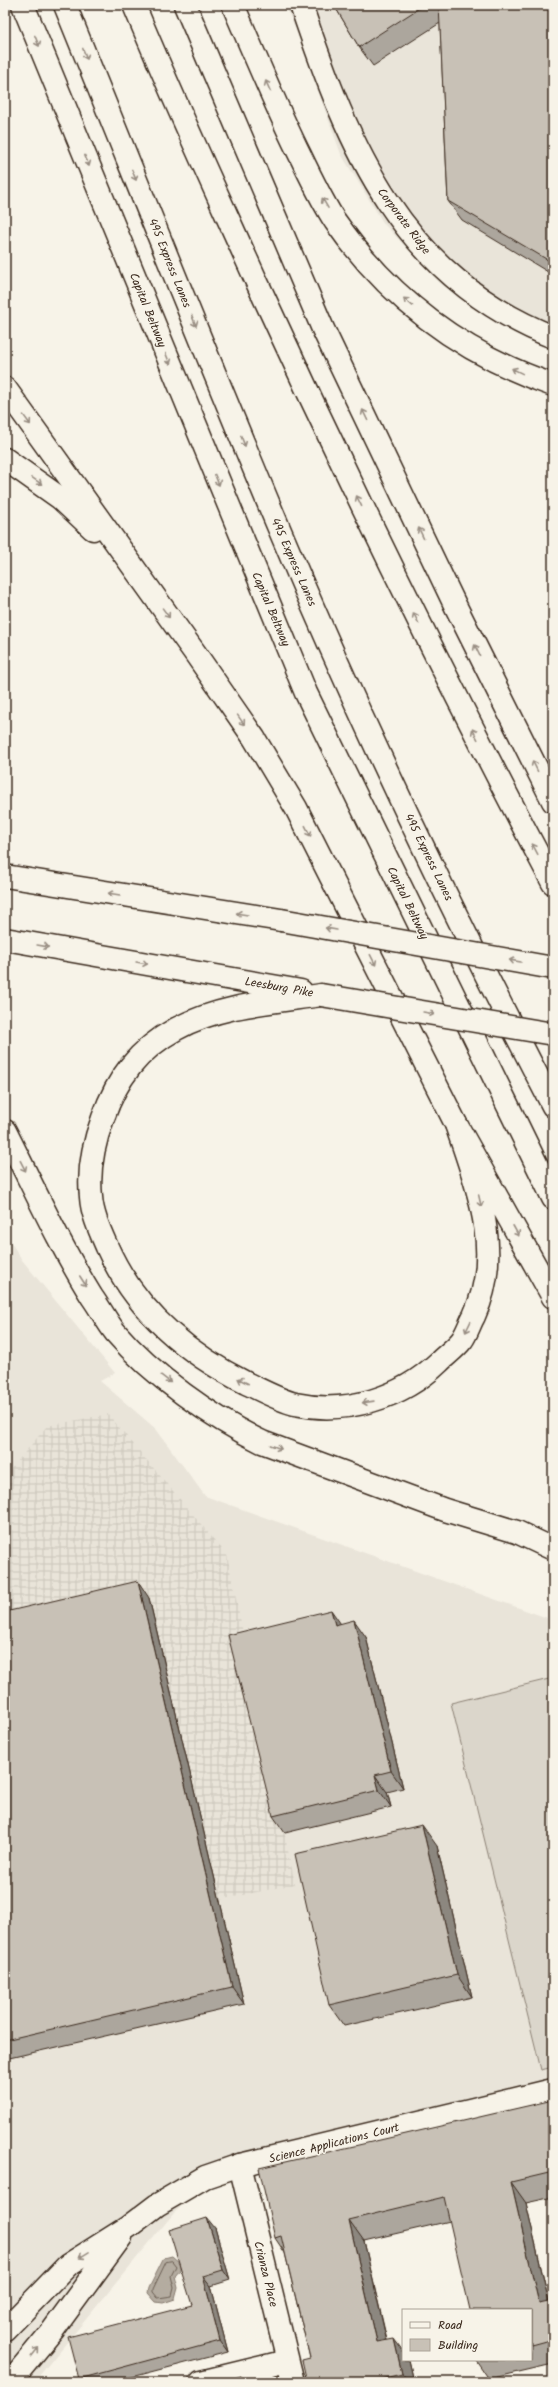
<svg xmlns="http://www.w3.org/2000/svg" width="558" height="2387" viewBox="0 0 558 2387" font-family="Kalam,sans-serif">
<defs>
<pattern id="industrial-grid" width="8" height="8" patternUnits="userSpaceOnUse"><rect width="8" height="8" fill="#e9e4d9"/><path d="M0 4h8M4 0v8" fill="none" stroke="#c9c4ba"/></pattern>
</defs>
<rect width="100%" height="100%" fill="#f7f3e8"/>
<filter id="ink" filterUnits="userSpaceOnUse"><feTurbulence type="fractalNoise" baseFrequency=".025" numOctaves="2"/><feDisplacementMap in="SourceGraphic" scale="8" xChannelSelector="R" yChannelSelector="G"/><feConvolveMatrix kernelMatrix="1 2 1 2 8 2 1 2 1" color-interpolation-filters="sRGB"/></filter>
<g filter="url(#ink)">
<g fill="#e9e4d9">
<path d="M285,5H553V345L526,336L441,284L384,224L341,154L295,28Z"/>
<path d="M5,1233L22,1260L115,1373L100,1381L156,1429L205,1496L553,1620V2091L206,2184L174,2213L34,2382H5Z"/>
</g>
<path fill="url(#industrial-grid)" d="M108,1414L227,1555L295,1884L5,1945V1476L47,1426Z"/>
<path fill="#dbd6cb" stroke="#8b8074" d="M553,1678V2067L541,2070L451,1703Z"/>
<path fill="#b4aca0" stroke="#84786c" d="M172,2256L180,2263V2270L175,2276L178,2288L175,2299L163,2303L156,2302L148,2293L149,2288L164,2258Z"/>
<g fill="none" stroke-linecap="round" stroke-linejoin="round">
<path stroke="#6b5e52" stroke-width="1" d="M172,2261L176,2266L171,2276L174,2288L172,2296L158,2298L153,2292V2289L166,2262Z"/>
<defs>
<g id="minor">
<path d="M301,5C349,148 402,277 553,337"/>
<path d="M240,2165L293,2382"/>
<path d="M5,2330L68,2265L128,2227L157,2205L205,2177L240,2165L553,2090"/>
<path d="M10,2382L53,2330L121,2237"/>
<path d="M201,2382L287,2361"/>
</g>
<g id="highway">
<path d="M23,5L306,693L553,1198"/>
<path d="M65,5C136,179 205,353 278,526C361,723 454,916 553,1106"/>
<path d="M134,5C172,97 214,187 255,278C349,483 448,684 553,883"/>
<path d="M185,5L323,329L456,607L553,801"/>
<path d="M233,5C254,53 274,102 297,149C309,173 320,198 335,221C390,300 462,354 553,385"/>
<path d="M5,388L195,653L254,738L296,808L456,1124L553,1297"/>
<path d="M5,459L60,498L93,529"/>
<path d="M5,876L281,920"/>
<path d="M5,939L301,991"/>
<path d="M321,995C272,1002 220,1005 176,1029C138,1050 117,1078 103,1118C94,1142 88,1170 91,1197C92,1214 100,1231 107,1247C135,1310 186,1353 246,1383C261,1390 279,1400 295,1404C346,1415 402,1398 439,1362C446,1355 456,1348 462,1340C467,1333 470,1323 474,1316C504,1252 477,1187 456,1124"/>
<path d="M5,1131C33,1186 59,1244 92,1297C100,1308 107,1322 115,1332C153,1376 211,1417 262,1442L445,1510L517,1532L553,1549"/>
</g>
</defs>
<use href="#minor" stroke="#3b2a1e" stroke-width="25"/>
<use href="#highway" stroke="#3b2a1e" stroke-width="25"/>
<use href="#minor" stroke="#f7f3e8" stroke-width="22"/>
<use href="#highway" stroke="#f7f3e8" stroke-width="22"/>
<defs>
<g id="highway-bridge">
<path d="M281,920L553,968"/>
<path d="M321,995L553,1034"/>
</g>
</defs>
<use href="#highway-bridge" stroke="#3b2a1e" stroke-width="25" stroke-linecap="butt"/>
<use href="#highway-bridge" stroke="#f7f3e8" stroke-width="22"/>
</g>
<g fill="#aca69d" stroke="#3b2a1e">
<path d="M334,5H553V275L462,220L448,201L440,23L373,66L359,47Z"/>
<path d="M149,1598L244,2004L5,2059V1612Z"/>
<path d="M341,1624L366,1637L403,1788L387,1792L391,1807L285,1833L273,1816Z"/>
<path d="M437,1846L472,1997L344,2026L329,2005Z"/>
<path d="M553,2100V2197L526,2203L549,2302L553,2301V2364L489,2379L476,2360H531V2310L450,2221L364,2241L387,2340L409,2360L414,2382H307L310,2358L285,2253L275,2238Z"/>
<path d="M215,2228L230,2280L211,2286L228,2352L113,2382H81L79,2379L192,2305Z"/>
</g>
<g fill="#8c877f" stroke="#3b2a1e">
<path d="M138,1581L149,1598L244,2004L232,1987Z"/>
<path d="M331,1610L343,1627L335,1625Z"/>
<path d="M354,1620L366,1637L403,1788L391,1771Z"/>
<path d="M375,1775L387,1792L391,1807L379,1790Z"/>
<path d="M422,1825L437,1846L472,1997L457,1975Z"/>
<path d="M511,2182L526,2203L553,2320L539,2304Z"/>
<path d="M207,2218L215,2228L230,2280L223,2270Z"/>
<path d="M349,2220L364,2241L392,2364L377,2342Z"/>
<path d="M203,2276L211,2286L228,2352L220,2341Z"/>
<path d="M394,2339L403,2351V2360H409L414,2382H408L402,2374Z"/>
<path d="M241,2376L245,2382H243Z"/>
</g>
<g fill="#c8c1b6" stroke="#3b2a1e">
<path d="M334,5H424L359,47Z"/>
<path d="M439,5H553V263L448,201Z"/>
<path d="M138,1581L232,1987L5,2040V1612Z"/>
<path d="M331,1610L335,1625L354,1620L391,1771L375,1775L379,1790L273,1816L228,1635Z"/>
<path d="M422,1825L457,1975L329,2005L295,1854Z"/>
<path d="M553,2100V2172L511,2182L539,2304L553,2301V2339L531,2345V2310H470L444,2197L349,2220L377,2342L394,2339L402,2374L370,2382H307L302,2360L310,2358L281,2236L275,2238L259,2168Z"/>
<path d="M207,2218L223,2270L203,2276L220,2341L79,2379L68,2337L192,2305L169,2230Z"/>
<path d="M241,2376L243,2382H220Z"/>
</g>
<defs><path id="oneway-shaft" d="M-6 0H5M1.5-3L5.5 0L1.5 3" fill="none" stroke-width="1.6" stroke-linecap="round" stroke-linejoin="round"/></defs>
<g stroke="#998e83">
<use href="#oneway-shaft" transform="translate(37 41) rotate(68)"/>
<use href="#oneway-shaft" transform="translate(85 54) rotate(68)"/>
<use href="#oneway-shaft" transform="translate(268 86) rotate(-114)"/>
<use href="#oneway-shaft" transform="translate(87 161) rotate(68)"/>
<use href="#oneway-shaft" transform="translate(134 175) rotate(68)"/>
<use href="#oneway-shaft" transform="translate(325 203) rotate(-120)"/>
<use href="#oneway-shaft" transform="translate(408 302) rotate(-139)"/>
<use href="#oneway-shaft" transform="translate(194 321) rotate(68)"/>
<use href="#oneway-shaft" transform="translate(168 359) rotate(68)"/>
<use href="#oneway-shaft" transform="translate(517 371) rotate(-154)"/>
<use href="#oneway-shaft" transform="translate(365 415) rotate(-116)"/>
<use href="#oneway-shaft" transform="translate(27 420) rotate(54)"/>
<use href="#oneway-shaft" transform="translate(243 441) rotate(68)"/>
<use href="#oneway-shaft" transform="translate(217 480) rotate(68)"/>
<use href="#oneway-shaft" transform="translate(37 481) rotate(35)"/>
<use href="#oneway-shaft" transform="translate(359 501) rotate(-116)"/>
<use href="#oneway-shaft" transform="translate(421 533) rotate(-115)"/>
<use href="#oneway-shaft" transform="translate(166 613) rotate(54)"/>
<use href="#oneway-shaft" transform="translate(416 618) rotate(-116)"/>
<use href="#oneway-shaft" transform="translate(477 650) rotate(-116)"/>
<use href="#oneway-shaft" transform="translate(241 720) rotate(55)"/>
<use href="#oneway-shaft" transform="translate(475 734) rotate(-117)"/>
<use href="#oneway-shaft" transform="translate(535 766) rotate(-116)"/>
<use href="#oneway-shaft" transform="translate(308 831) rotate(63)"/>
<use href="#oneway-shaft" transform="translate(535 849) rotate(-118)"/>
<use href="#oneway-shaft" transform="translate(114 894) rotate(-171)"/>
<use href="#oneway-shaft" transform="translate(242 914) rotate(-171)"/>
<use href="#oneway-shaft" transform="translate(331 929) rotate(-170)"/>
<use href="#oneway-shaft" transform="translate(43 946) rotate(10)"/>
<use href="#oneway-shaft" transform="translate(373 960) rotate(63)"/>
<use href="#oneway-shaft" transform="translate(515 961) rotate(-170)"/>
<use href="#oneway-shaft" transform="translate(142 963) rotate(10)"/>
<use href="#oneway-shaft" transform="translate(429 1013) rotate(10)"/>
<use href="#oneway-shaft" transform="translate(23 1166) rotate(63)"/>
<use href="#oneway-shaft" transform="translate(480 1201) rotate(77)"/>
<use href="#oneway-shaft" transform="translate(516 1231) rotate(61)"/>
<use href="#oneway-shaft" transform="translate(83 1281) rotate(57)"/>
<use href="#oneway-shaft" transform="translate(468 1327) rotate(116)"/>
<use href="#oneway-shaft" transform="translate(166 1379) rotate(38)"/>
<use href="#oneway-shaft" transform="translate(243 1381) rotate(-153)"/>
<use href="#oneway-shaft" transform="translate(368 1402) rotate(172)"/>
<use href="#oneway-shaft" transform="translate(276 1447) rotate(20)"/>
<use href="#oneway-shaft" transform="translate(84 2255) rotate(148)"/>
<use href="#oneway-shaft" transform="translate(35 2352) rotate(-51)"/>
</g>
</g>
<g text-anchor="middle" stroke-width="3" stroke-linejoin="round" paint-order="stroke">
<g font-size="12" fill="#3b2a1e" stroke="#f7f3e8">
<text transform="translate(404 221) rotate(53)" y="4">Corporate Ridge</text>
<text transform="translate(170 263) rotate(68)" y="4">495 Express Lanes</text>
<text transform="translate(148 310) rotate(68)" y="4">Capital Beltway</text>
<text transform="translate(294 562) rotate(66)" y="4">495 Express Lanes</text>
<text transform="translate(271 609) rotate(67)" y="4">Capital Beltway</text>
<text transform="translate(429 857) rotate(64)" y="4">495 Express Lanes</text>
<text transform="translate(408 903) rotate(64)" y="4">Capital Beltway</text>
<text transform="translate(279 987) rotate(10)" y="4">Leesburg Pike</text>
<text transform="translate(334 2143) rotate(-14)" y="4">Science Applications Court</text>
<text transform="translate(266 2274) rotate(76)" y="4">Crianza Place</text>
</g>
</g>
<rect width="558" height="2387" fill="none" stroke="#f7f3e8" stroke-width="20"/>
<rect x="10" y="10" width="538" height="2367" fill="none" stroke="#3b2a1e" stroke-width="1.5" filter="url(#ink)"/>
<rect x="402" y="2309" width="130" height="52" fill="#f7f3e8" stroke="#aca397"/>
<rect x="410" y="2322" width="20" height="6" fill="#f7f3e8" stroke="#aca397"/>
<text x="438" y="2329" font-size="12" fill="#3b2a1e">Road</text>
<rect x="410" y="2339" width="20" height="12" fill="#c8c1b6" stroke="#aca397"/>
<text x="438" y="2349" font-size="12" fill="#3b2a1e">Building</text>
</svg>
